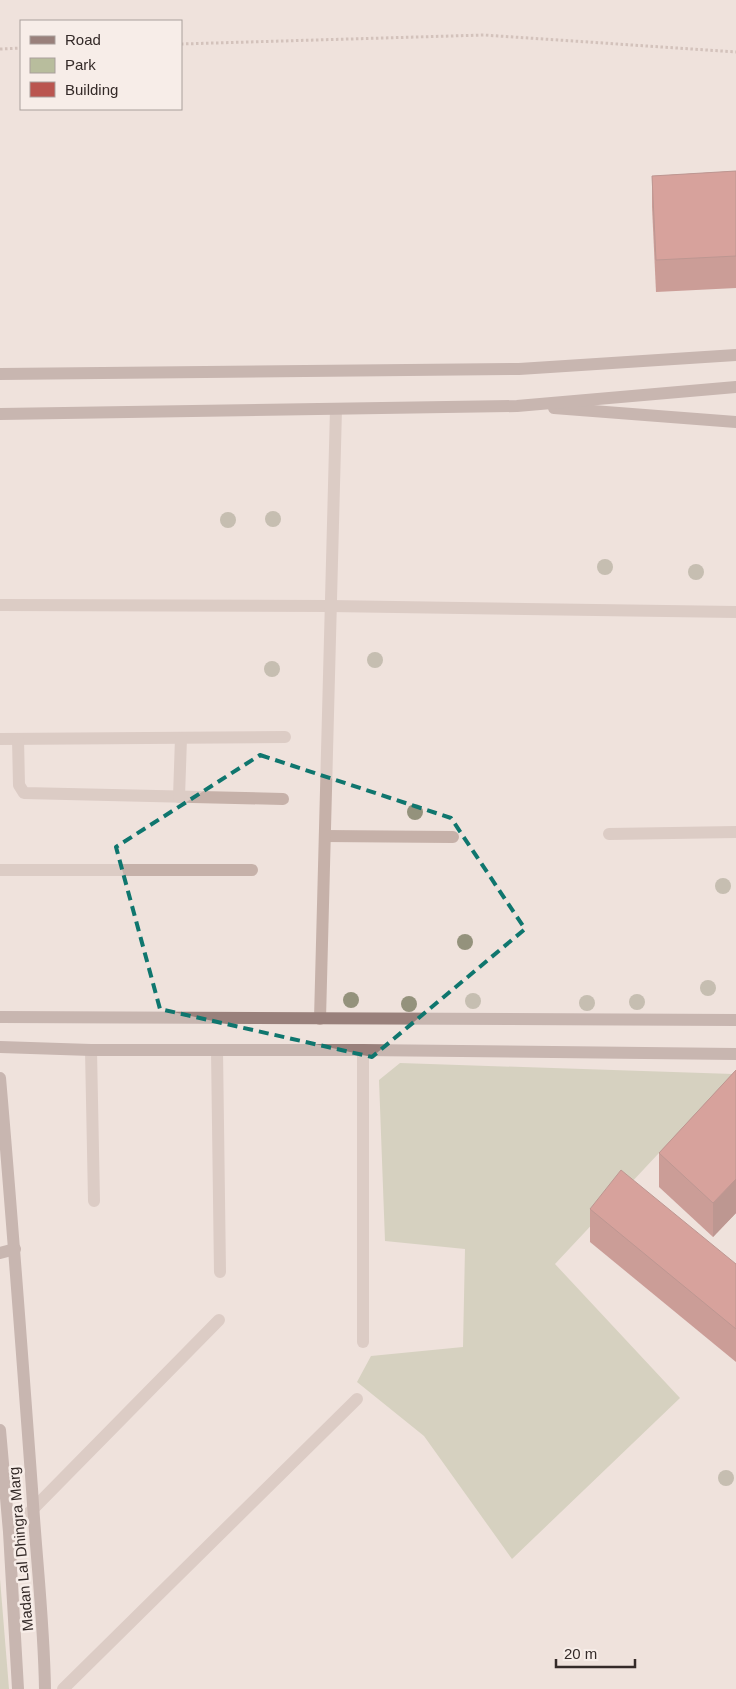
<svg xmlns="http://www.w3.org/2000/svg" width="736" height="1689" viewBox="0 0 736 1689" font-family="Helvetica,sans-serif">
<rect width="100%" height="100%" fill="#efe2dc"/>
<g fill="#b8bd9d">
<path d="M400,1063L733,1074L555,1264L680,1398L512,1559L424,1436L357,1382L371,1356L463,1347L465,1249L385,1241L379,1080Z"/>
<path d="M0,1579L9,1689H0Z"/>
</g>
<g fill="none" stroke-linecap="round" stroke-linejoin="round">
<g stroke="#b29b93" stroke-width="3" stroke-dasharray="2.5 2.5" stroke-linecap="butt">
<path d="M181,44L484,35L736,52"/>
<path d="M0,49L21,48"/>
</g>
<g stroke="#c6b1a9" stroke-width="12">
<path d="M0,605L330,606L736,612"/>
<path d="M0,739L285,737"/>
<path d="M18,739L19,785L24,793L283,799"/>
<path d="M179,797L181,738"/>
<path d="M609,834L736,832"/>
<path d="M325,836L453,837"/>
<path d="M0,870H252"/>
<path d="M320,1019L336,409"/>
<path d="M91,1050L94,1201"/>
<path d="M217,1050L220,1272"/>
<path d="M363,1342V1050"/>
<path d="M9,1532L33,1509L219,1320"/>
<path d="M63,1689L357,1399"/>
</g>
<g stroke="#99807b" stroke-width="12">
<path d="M0,374L519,369L736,355"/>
<path d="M554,408L736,422"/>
<path d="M0,414L517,406L736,387"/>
<path d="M0,1017L736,1020"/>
<path d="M0,1047L91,1050H363L736,1054"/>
<path d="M0,1078C12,1215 22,1352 32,1489C36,1556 44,1622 45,1689"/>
<path d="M0,1253L15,1249"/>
<path d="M0,1430L9,1532L18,1689"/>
</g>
</g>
<g fill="#94927c">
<circle cx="273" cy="519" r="8"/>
<circle cx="228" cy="520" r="8"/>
<circle cx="605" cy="567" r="8"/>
<circle cx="696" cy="572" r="8"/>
<circle cx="375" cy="660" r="8"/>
<circle cx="272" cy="669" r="8"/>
<circle cx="415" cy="812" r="8"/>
<circle cx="723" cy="886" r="8"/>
<circle cx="465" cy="942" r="8"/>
<circle cx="708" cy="988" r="8"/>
<circle cx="351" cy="1000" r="8"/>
<circle cx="473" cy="1001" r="8"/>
<circle cx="637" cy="1002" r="8"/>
<circle cx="587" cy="1003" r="8"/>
<circle cx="409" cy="1004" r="8"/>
<circle cx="726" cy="1478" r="8"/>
</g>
<g fill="#a04944">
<path d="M736,171V288L656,292L652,207V176Z"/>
<path d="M736,1070V1213L713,1237L659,1187V1153Z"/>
<path d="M590,1209L736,1264V1362L590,1242Z"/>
</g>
<path fill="#823c37" d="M736,1179V1213L713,1237V1203Z"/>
<g fill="#ba554f" stroke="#823c37">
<path d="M736,171V256L656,260L652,176Z"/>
<path d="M736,1070V1179L713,1203L659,1153Z"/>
<path d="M621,1170L736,1264V1329L590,1209Z"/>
</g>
<path d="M0 0H736V1689H0ZM260,755L451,818L525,929L372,1057L160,1009L116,847Z" fill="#efe2dc" fill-opacity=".55" fill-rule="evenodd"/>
<path fill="none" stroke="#0f766e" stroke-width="4" stroke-dasharray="10 6" stroke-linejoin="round" d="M260,755L451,818L525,929L372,1057L160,1009L116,847Z"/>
<g text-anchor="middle" stroke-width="5" stroke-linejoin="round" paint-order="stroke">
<g font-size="15" fill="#342a28" stroke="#f7ede8">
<text transform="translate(21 1549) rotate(-95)" y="5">Madan Lal Dhingra Marg</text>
</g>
</g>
<rect x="20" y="20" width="162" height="90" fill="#f7ede8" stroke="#a99f9b"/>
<rect x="30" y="36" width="25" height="8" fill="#99807b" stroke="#a99f9b"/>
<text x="65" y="45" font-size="15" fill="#342a28">Road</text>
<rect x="30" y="58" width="25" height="15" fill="#b8bd9d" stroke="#a99f9b"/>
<text x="65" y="70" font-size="15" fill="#342a28">Park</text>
<rect x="30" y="82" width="25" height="15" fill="#ba554f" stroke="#a99f9b"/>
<text x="65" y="95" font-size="15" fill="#342a28">Building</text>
<path d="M556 1659v8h79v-8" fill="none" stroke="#342a28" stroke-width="2.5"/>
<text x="564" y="1659" font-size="15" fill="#342a28" stroke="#f7ede8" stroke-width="4" paint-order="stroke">20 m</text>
</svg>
